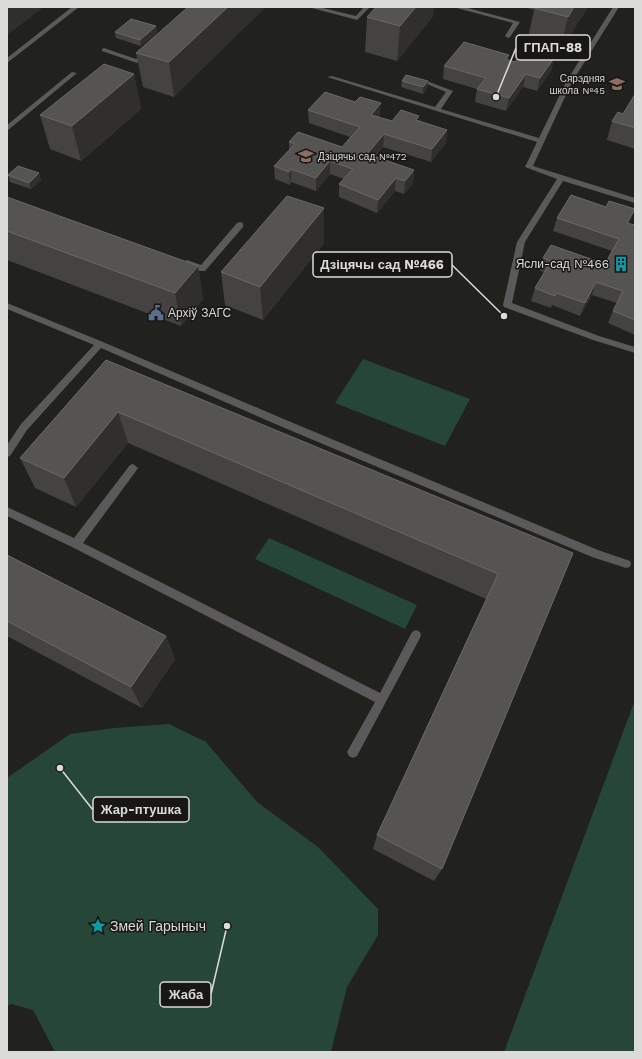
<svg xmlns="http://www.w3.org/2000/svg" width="642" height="1059" viewBox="0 0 642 1059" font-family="'Work Sans',sans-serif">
<rect width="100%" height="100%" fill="#21211e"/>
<g fill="#264637">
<path d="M363,359L470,399L445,446L335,403Z"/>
<path d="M269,538L417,605L405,629L255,559Z"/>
<path d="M635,700V1052H504Z"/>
<path d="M169,724L206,742L257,802L318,847L378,909V935L347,987L331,1052H55L33,1010L11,1004L7,1007V778L70,734L114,728Z"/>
</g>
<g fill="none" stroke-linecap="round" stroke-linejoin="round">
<g fill="#5b5959" fill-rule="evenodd">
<path d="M72,7H79L7,63V58Z"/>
<path d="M308,7H319L356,16L364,7H370L357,20Z"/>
<path d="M453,7H464L520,22L510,37L508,38L505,36L513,23Z"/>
<path d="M613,7H619L572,82L533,166L635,198V203L563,181L525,242L512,303L599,336L635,347V353L593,340L504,307L503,305L517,242L557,179L525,167L537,142L327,77L332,76L435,107L446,92L422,82L427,81L453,91L441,109L539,138L566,82Z"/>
<path d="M104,48L136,59L146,51L151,52L137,63L102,51V49Z"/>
<path d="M72,72L77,73L7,131V125Z"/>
<path d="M240,222L243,223V227L205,271H199L184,265L183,263L187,260L201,265L237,223Z"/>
<path d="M7,303L103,342L286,420L598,550L630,561L631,564L630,567L626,568L592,557L280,426L101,348L27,430L10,456L7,457V445L21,424L94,345L7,309Z"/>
<path d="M133,464L138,468L136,471L83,543L380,693L412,632L416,630L420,632L421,635L420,638L357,756L353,758L349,756L347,752L375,702L72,547L7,516V507L74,538L130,465Z"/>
</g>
</g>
<g fill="#454341">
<path d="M188,7L174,97L143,87L136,53Z"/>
<path d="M524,7H588L560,51L527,43L534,10Z"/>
<path d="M433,16L397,61L365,52L367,17Z"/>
<path d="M156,26L157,33L141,46L116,38L115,32Z"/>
<path d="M509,55L508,60L515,62L554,58L551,71L537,91L523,87L506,111L475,102L477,89L443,79L444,66Z"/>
<path d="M134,74L141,109L81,161L50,149L40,115Z"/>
<path d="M402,81H428L427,88L423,94L401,87Z"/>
<path d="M635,94V149L607,140L612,121L623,114Z"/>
<path d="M308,110L380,116L379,117L392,121H418L447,130L446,143L431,162L383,147L375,156L414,170L413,183L404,194L395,191L377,213L339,197V184L344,179L330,174L316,191L291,182L290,185L275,179L274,166L289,150V142L342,147L350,137L309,123Z"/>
<path d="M39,173L41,180L31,189L10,182L8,175Z"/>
<path d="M7,197L198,266L203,299L181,326L7,260Z"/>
<path d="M324,208V243L263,320L225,305L221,272Z"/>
<path d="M557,218L630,222L629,224L635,225V335L608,323L613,311L617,303L592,295L580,316L552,305L551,308L531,301L535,288L544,272L540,271L543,258L605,264L612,251L553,231Z"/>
<path d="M106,360L573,553L442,869L434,881L373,849L377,835L486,599L128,443L76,507L35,488L20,458Z"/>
<path d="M7,555L166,636L175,659L142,708L7,636Z"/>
</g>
<g fill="#302f2c">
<path d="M7,7H44L7,35Z"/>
<path d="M228,7H266L174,97L169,62Z"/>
<path d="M416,7H434L433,16L397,61L400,26Z"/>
<path d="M574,7H588L560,51L568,17Z"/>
<path d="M156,26L157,33L141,46L140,40Z"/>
<path d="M554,58L551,71L537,91L540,78Z"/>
<path d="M134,74L141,109L81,161L72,126Z"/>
<path d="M526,74L523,87L506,111L509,98Z"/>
<path d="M428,81L427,88L423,94V87Z"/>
<path d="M381,103L380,116L370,128L371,115Z"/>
<path d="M447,130L446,143L431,162L432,149Z"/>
<path d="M384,134L383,147L366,167L367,154Z"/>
<path d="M330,161V174L316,191V178Z"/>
<path d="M291,169V182L290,185L289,172Z"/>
<path d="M414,170L413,183L404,194L405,181Z"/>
<path d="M39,173L41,180L31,189L29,183Z"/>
<path d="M396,178L395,191L377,213L378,200Z"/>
<path d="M324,208V243L263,320L260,287Z"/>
<path d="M635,209L630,222L622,236L627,223Z"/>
<path d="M198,266L203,299L181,326L175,293Z"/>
<path d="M596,282L592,295L580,316L585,303Z"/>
<path d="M118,412L128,443L76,507L64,478Z"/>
<path d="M166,636L175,659L142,708L131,687Z"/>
</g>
<g fill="#555452" stroke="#6a6967">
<path d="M188,7H228L169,62L136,53Z"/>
<path d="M376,7H416L400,26L367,17Z"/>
<path d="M535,7H574L568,17L534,8Z"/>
<path d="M131,19L156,26L140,40L115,32Z"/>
<path d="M464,42L509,55L505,59L515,62L524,50L554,58L540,78L526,74L509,98L477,89L486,78L444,66Z"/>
<path d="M104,64L134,74L72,126L40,115Z"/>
<path d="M406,75L428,81L423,87L402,81Z"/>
<path d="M325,92L355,102L360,97L381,103L371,115L392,121L401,110L419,116L416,120L447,130L432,149L384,134L367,154L414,170L405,181L396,178L378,200L339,184L353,169L330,161L316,178L291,169L289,172L274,166L295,144L289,142L298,132L342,147L360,127L308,110Z"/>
<path d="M635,94V128L612,121L618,112L623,114Z"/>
<path d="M18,166L39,173L29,183L8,175Z"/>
<path d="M571,195L606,207L609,201L635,209L627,223L635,225V272L634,274H635V320L613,311L623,291L596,282L585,303L556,293L555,296L535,288L551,261L543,258L551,245L605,264L619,239L557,218Z"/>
<path d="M287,196L324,208L260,287L221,272Z"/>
<path d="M7,197L198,266L175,293L7,231Z"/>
<path d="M106,360L573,553L442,869L377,835L498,574L118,412L64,478L20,458Z"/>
<path d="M7,555L166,636L131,687L7,621Z"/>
</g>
<defs>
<symbol id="school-bare" viewBox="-9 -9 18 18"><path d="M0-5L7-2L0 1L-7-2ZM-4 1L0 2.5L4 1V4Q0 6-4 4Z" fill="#8d6e63" stroke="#181715" stroke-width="2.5" paint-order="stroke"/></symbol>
<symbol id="building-bare" viewBox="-9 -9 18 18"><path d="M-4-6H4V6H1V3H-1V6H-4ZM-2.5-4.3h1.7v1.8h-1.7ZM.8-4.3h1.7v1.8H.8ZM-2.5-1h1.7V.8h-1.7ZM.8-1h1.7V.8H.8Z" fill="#0f9aa8" stroke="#181715" stroke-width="2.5" paint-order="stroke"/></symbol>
<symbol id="civic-bare" viewBox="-9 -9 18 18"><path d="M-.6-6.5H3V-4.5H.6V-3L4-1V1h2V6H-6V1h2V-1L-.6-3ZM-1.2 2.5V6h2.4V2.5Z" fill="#5c6f8a" stroke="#181715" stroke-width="2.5" paint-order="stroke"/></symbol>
<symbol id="sight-bare" viewBox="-9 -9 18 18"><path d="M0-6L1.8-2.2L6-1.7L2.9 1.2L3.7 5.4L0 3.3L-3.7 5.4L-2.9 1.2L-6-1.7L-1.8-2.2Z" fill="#0f9aa8" stroke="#181715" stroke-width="2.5" paint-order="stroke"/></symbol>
</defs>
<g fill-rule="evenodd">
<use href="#school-bare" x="606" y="73" width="22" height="22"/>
<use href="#school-bare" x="295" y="145" width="22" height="22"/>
<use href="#building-bare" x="610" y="253" width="22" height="22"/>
<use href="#civic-bare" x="145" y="302" width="22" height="22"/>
<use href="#sight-bare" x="87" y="915" width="22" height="22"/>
</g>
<g text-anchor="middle" stroke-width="3" stroke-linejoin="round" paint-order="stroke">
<g font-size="10" fill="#dbdbd9" stroke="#181715" text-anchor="end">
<text x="605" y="82">Сярэдняя<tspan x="605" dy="12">школа №45</tspan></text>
<text x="318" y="160" text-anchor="start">Дзіцячы сад №472</text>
</g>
<g font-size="12" fill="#dbdbd9" stroke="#181715" text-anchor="end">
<text x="609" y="268">Ясли-сад №466</text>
<text x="168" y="317" text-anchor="start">Архіў ЗАГС</text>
</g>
<g font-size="14" fill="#dbdbd9" stroke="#181715" text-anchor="start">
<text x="110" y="931">Змей Гарыныч</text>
</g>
</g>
<path fill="none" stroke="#dbdbd9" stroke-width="1.5" d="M496 97L516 48M504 316L452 265M60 768L93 810M227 926L211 994"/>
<g fill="#dbdbd9" stroke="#181715" stroke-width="1.5">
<circle cx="496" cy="97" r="4"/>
<circle cx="504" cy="316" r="4"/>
<circle cx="60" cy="768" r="4"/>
<circle cx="227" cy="926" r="4"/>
</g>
<g fill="#181715" stroke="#dbdbd9" stroke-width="1.5">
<rect x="516" y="35" width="74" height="25" rx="4"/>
<rect x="313" y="252" width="139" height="25" rx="4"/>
<rect x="93" y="797" width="96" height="25" rx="4"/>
<rect x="160" y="982" width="51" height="25" rx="4"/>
</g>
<g font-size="13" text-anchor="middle" font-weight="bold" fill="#dbdbd9">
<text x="553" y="52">ГПАП-88</text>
<text x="382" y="269">Дзіцячы сад №466</text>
<text x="141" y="814">Жар-птушка</text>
<text x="186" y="999">Жаба</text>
</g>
<rect width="642" height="1059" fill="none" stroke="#dbdbd9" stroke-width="16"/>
</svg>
